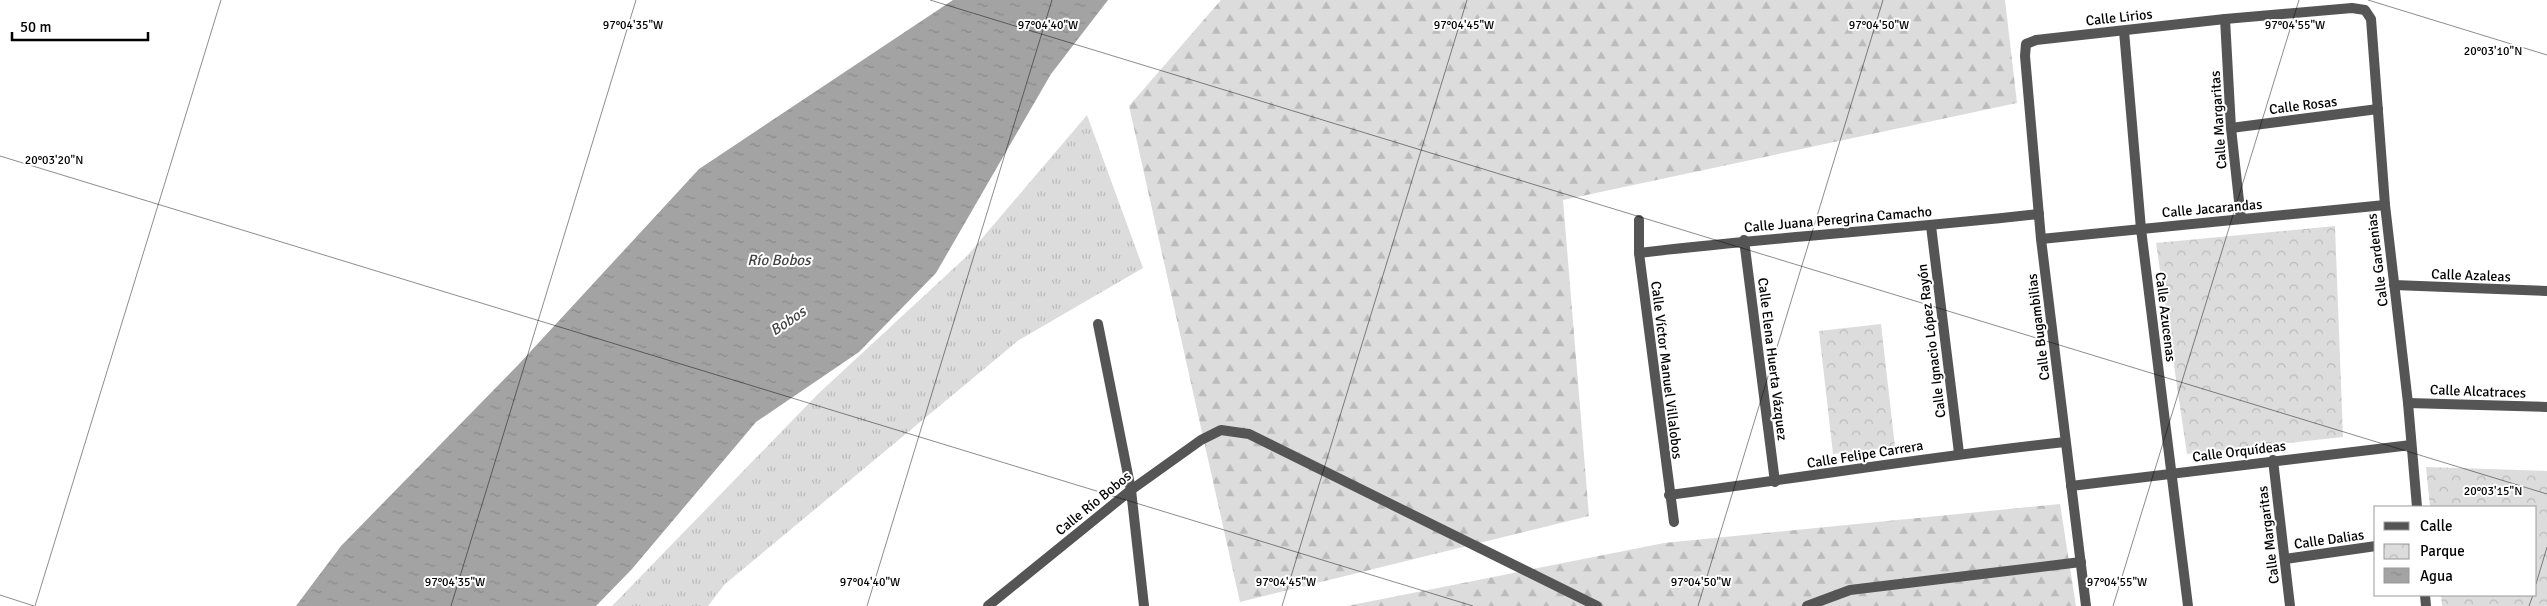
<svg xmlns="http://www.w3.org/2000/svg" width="2547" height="606" viewBox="0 0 2547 606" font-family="Signika,sans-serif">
<defs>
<pattern id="grass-tufts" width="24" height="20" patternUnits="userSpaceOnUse" patternTransform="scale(1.25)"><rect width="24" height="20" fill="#dcdcdc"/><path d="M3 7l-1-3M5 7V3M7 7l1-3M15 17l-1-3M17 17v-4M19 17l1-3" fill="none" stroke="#bbb"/></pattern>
<pattern id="forest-firs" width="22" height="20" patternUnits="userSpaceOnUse" patternTransform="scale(1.25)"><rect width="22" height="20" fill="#dcdcdc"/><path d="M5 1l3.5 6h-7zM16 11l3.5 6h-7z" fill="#bbb"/></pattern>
<pattern id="park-crowns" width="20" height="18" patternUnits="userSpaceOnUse" patternTransform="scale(1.25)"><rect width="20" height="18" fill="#dcdcdc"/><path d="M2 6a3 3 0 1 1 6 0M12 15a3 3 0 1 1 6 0" fill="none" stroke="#bbb"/></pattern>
<pattern id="water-ripples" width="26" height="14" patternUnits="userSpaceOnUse" patternTransform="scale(1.25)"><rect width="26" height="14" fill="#a3a3a3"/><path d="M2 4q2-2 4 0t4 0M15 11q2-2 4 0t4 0" fill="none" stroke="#8b8b8b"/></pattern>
</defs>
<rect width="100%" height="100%" fill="#fff"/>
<path fill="url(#grass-tufts)" d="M1087,115L1143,268L1019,340L725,584L708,606H612L818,394L967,256Z"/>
<g fill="url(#forest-firs)">
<path d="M1221,0H2005L2017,103L1563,200L1589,516L1240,602L1129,106Z"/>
<path d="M2060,504L2076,606H1347L1664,543Z"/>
</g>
<g fill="url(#park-crowns)">
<path d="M2335,226L2343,437L2187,454L2156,243Z"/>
<path d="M1881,324L1895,447L1833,454L1819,331Z"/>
<path d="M2426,467L2547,471V606H2442L2441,595H2536V507H2430Z"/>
</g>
<path fill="url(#water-ripples)" d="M953,0H1108L1051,74L936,273L859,352L756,422L632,569L596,606H296L341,546L519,364L699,169Z"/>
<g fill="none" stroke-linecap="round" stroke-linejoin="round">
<g stroke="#555" stroke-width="10">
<path d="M2225,19L2231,128L2241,219"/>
<path d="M2124,31L2141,229L2188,606"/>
<path d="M2231,128L2378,109"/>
<path d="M1639,220V253L1674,522"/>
<path d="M1931,226L1959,453"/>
<path d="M2041,239L2385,205"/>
<path d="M1744,240L1775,482"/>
<path d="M1639,253C1772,237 1906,229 2039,214"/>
<path d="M2394,285L2547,291"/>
<path d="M1098,324L1131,490L1144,606"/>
<path d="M2408,403L2547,407"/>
<path d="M2273,460L2290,606"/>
<path d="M2071,486L2411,445"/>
<path d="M1669,495C1801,478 1932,456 2065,442"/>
<path d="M2285,559L2376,546"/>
<path d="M2425,595L2426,606"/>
<path d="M988,606L1131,490L1201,440L1221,430L1249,434L1597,606"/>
<path d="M1807,606L1850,590L2081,562"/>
<path d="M2086,606L2041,239L2025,56L2026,44L2036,40L2225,19L2352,8L2365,10L2371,19L2385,205L2408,403L2417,507"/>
</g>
</g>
<path fill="none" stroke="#000" stroke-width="1" stroke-opacity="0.45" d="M930,0L2547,494M2368,0L2547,55M0,156L1473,606M2536,584L2547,547M0,595L34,606M35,606L221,0M451,606L636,0M867,606L1052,0M1282,606L1467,0M1698,606L1883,0M2113,606L2299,0M2529,606L2533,595"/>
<g text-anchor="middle" stroke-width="4" stroke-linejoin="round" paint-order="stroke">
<g font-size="14" fill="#000" stroke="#fff">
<text transform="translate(2119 17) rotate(-6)" y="5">Calle Lirios</text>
<text transform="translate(2303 105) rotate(-7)" y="5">Calle Rosas</text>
<text transform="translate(2218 120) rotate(-94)" y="5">Calle Margaritas</text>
<text transform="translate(2212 208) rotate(-5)" y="5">Calle Jacarandas</text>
<text transform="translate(1838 219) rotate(-5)" y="5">Calle Juana Peregrina Camacho</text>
<text transform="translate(2377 260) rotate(-97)" y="5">Calle Gardenias</text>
<text transform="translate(2471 275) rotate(2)" y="5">Calle Azaleas</text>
<text transform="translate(2166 317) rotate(83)" y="5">Calle Azucenas</text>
<text transform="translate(2038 327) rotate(-97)" y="5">Calle Bugambilias</text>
<text transform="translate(1931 341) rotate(-97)" y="5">Calle Ignacio López Rayón</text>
<text transform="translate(1773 359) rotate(83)" y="5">Calle Elena Huerta Vázquez</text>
<text transform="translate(1667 370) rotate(83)" y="5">Calle Víctor Manuel Villalobos</text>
<text transform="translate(2478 391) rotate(2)" y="5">Calle Alcatraces</text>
<text transform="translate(2239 451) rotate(-7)" y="5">Calle Orquídeas</text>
<text transform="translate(1865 454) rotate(-9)" y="5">Calle Felipe Carrera</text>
<text transform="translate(1093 503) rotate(-39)" y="5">Calle Río Bobos</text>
<text transform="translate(2268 535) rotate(-97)" y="5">Calle Margaritas</text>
<text transform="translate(2329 539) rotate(-8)" y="5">Calle Dalias</text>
</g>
<g font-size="15" font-style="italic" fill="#444" stroke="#fff">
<text x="779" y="265">Río Bobos</text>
<text transform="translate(788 321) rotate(-34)" y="5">Bobos</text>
</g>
</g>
<g font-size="12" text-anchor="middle" fill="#000" stroke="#fff" stroke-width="4" stroke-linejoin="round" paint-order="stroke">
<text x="633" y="29">97°04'35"W</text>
<text x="1048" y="29">97°04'40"W</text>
<text x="1464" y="29">97°04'45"W</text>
<text x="1879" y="29">97°04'50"W</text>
<text x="2295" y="29">97°04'55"W</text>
<text x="2493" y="55">20°03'10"N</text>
<text x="54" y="164">20°03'20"N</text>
<text x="2493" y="495">20°03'15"N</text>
<text x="455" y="586">97°04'35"W</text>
<text x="870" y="586">97°04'40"W</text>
<text x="1286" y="586">97°04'45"W</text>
<text x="1701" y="586">97°04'50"W</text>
<text x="2117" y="586">97°04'55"W</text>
</g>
<rect x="2374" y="506" width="162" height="90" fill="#ffffff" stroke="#999999"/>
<rect x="2384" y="522" width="25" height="8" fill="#555555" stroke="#999999"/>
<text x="2420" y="531" font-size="15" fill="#000000">Calle</text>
<rect x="2384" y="544" width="25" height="15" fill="url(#park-crowns)" stroke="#999999"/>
<text x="2420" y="556" font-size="15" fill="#000000">Parque</text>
<rect x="2384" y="568" width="25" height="15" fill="url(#water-ripples)" stroke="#999999"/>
<text x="2420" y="581" font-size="15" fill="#000000">Agua</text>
<path d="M12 32v8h136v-8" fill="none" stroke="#000000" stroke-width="2.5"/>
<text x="20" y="32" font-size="15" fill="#000000" stroke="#ffffff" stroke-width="4" paint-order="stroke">50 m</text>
</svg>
